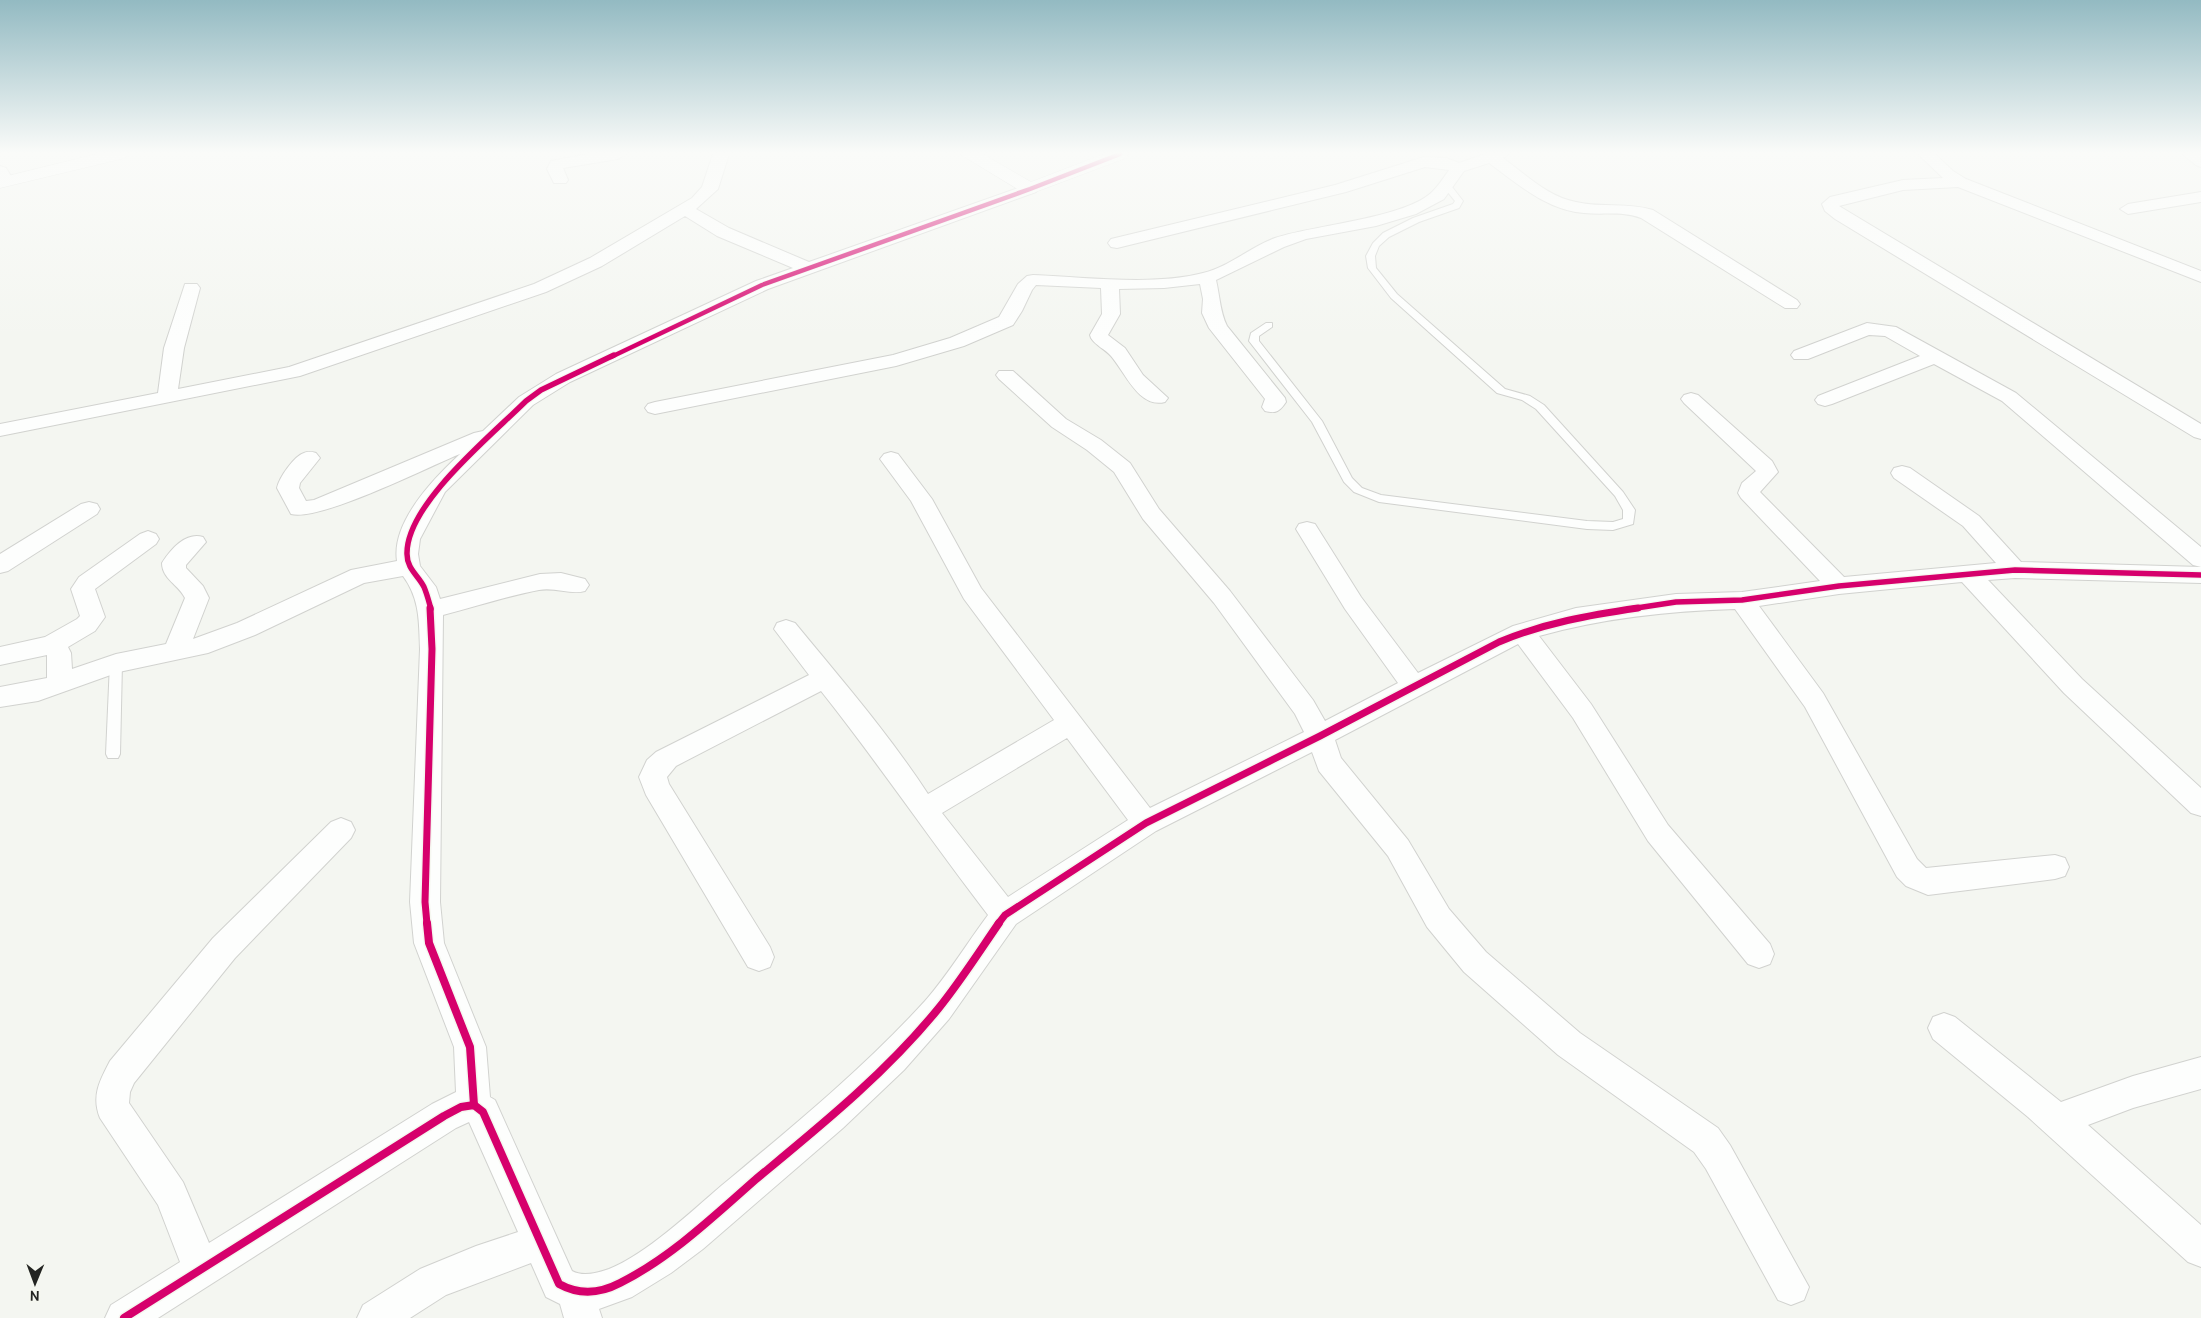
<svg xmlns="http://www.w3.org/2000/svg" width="2201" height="1318" viewBox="0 0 2201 1318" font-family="Cabin,sans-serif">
<rect width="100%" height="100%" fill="#f4f6f1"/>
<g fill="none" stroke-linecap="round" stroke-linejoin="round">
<defs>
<g id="service">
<path d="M1443,183H1449L1463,201L1459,208L1419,222L1389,237L1379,246L1375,256L1376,268L1397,294L1505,389L1530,396L1544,405L1623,492L1635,510L1633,524L1613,530L1587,529L1379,502L1354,492L1344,482L1312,422L1249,341L1251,333L1266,323H1272V327L1259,336V341L1322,421L1352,478L1362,488L1381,495L1587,521L1613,522L1623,519V510L1615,496L1536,409L1522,400L1497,393L1391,298L1368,268L1366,256L1373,243L1383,233L1413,218L1453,204L1455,201L1442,185Z"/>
<path d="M116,658L122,663L120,754L118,758H108L106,754L110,663Z"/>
</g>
<g id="minor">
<path d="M588,154H626L618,159L563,168L568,180L566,183H554L547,169L551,161Z"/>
<path d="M713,154H729L718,189L696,209L729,228L809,262L1024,186H1036L1038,189L1036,192L768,289L570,382L533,405L445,492L420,539L418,554L420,566L436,587L440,599L540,574L561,573L585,579L589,585L585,591C571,595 555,587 539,590C507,596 475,607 443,615L440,902L444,943L486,1047L490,1097L495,1100L572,1271C583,1277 598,1273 609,1269C645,1255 691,1212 721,1186C792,1127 863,1069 925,1001C948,975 967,943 988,915C931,841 879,764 821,691L676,766L667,777L669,784L770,947L774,957L770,967L759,971L748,967L646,795L639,777L647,760L656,752L809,675L774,629L777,623L786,620L795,623C841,679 888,733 928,794L1054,720L964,599L911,501L880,459L884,454L891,452L898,454L932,499L981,588L1150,808L1304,732L1295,714L1214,603L1143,519L1114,472L1087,450L1052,427L999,379L996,375L999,371H1013L1066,419L1101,440L1130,463L1159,509L1230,591L1313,700L1325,721L1398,683L1345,609L1296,529L1299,524L1307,522L1315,524L1361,597L1418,673L1513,626L1576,608L1676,594L1742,592L1820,581L1741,498L1738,493L1742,483L1756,471L1684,403L1681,399L1684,395L1691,393L1698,395L1772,461L1778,472L1760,492L1844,577L1996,563L1963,526L1894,478L1891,473L1894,468L1902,466L1910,468L1979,516L2021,562L2201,567V583L2015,578L1988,580L2082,679L2201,788V816L2191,813L2064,693L1962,582L1839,594L1759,606L1823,693L1917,859L1926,868L2055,855L2065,858L2069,867L2065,876L2055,879L1928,895L1906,886L1897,877L1805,707L1735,609C1669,611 1603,618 1539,636L1591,704L1668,825L1770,944L1774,954L1770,964L1759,968L1748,964L1648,841L1573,718L1518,644L1335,740L1341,758L1408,840L1449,909L1486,952L1580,1033L1718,1128L1730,1145L1809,1287L1804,1300L1791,1305L1778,1300L1706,1169L1694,1152L1558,1055L1464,972L1427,927L1388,856L1319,771L1312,752L1156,831L1016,924L949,1019L904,1070L843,1128L703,1249L671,1273L632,1297L599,1309L602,1318H564L560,1304L546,1297L531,1263L446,1295L410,1318H357L363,1305L420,1269L476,1246L518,1232L469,1122L456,1128L158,1318H105L111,1305L180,1262L158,1205L100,1118C91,1096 100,1080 110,1061L213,938L331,822L341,818L351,822L355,830L351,838L235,958L134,1083L130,1092L129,1103L183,1182L209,1243L432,1104L456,1092L454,1047L414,943L410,902L420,649C419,622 420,599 403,576L364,583L255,635L208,653L119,672L38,701L0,707V687L47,678V655L0,665V647L45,637L77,619L80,616L71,589L79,577L140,534L148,531L156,534L159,539L156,544L95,589L105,617L95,631L68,647L71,653L72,669L116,654L166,644L185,598C179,585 162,579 162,563C171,549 186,532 203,537L206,542L186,565V568L203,586L209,598L193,639L237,623L351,570L397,561C391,522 434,478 460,454C428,467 319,522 291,514L277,488C279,478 294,456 304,453C309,451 312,452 316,453L320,458L300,483L299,488L306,501L314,500L474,433L483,431L519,397L556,374L756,281L793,268L717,236L685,216L602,266L546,292L300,376L0,436V424L158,393L164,348L185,284H197L200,288L184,348L178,389L289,367L534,284L590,258L692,198L702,187ZM1067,738L1128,820L1008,897L942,813Z"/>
<path d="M1485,154H1509L1503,158C1525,174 1548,197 1576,202C1602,208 1627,202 1653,210L1797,300L1800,304L1797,308H1785L1641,218C1622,211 1603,215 1584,213C1546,210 1518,184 1489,163L1464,171L1444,199L1416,214L1376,226L1306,239L1284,247L1216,280C1220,297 1220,312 1227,326L1285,398L1286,402C1280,411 1276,414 1265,411L1262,407L1265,399L1209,328L1202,313L1203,299L1200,284L1164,288L1119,289L1120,314L1108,335L1125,348L1143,375L1168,398L1165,402C1139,409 1125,372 1111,356C1105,349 1096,346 1091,338L1090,335L1102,314L1101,288L1036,285L1032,290L1022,311L1013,325L964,346L896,366L655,414L648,412L645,408L648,404L655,402L893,355L950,338L999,317L1018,284L1027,276L1033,275C1084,277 1154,286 1203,273C1229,267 1250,247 1275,238C1313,225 1408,218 1433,191C1439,185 1444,177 1449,170L1425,167L1346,192L1117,248L1111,247L1108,243L1111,239L1335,185L1424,157L1446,158L1459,163Z"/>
<path d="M1918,154H1935L1953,171L1966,179L2201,271V282L1958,187L1903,190L1839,206L2201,424V439L2194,437L1835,219L1825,211L1822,204L1830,197L1903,180L1943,178Z"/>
<path d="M2182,154H2200L2201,167L2196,165Z"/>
<path d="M0,166L6,168L14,181L12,184H0Z"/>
<path d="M2201,192V202L2128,214L2120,209L2128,204Z"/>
<path d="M1867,323L1896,327L2016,393L2201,547V567L2193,565L2002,401L1934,364L1832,404L1825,406L1818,404L1815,400L1818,396L1920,356L1885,336L1869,335L1808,359H1794L1791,355L1794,351Z"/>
<path d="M89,502L97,504L100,509L97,514L8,571L0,573V554L81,504Z"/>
<path d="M1944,1013L1955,1017L2061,1102L2133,1076L2201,1057V1089L2133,1108L2088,1125L2201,1225V1267L2188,1262L2028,1117L1933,1039L1928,1028L1933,1017Z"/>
</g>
<g id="tertiary">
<path d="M97,154H127L125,158L0,188V178Z"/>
<path d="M960,154H983L1031,182L1104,154H1128L1126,158L1030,194L1024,193Z"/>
</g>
</defs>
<use href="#service" stroke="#d1d2cf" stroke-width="2"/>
<use href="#minor" stroke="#d1d2cf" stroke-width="2"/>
<use href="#tertiary" stroke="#d1d2cf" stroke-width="1"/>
<use href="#service" fill="#fdfefd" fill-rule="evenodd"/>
<use href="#minor" fill="#fdfefd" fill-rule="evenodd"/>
<use href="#tertiary" fill="#fdfefd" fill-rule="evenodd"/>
<defs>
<path id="cycleway-far3" d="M611,357L762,285L1030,189L1120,154"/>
<g id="cycleway-far2">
<path d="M431,609C429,602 427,594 424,587C418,575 407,569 407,554C406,504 492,435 526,401L541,390L614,355"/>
<path d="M1630,609L1676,602L1742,600L1839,586L2015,570L2201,575"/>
</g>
<g id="cycleway-far1">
<path d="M427,924L425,902L432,649L430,608"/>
<path d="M998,924L1005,915L1146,823L1320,736L1499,642C1544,623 1590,615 1638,608"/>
</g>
<g id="cycleway">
<path d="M427,923L429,943L470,1047L474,1105"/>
<path d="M124,1318L444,1116L461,1107L474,1105L483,1112L559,1284C579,1295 599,1294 620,1283C670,1258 713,1217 755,1180C819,1127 885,1074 938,1009C960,982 979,952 999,923"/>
</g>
</defs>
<use href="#cycleway-far3" stroke="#f5f7f0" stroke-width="6"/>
<use href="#cycleway-far2" stroke="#f5f7f0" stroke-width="8"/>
<use href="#cycleway-far1" stroke="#f5f7f0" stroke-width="10"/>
<use href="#cycleway" stroke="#f5f7f0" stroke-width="11"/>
<use href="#cycleway-far3" stroke="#d6006c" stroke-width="4.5"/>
<use href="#cycleway-far2" stroke="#d6006c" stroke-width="5.5"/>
<use href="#cycleway-far1" stroke="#d6006c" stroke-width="7"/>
<use href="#cycleway" stroke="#d6006c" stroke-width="8"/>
</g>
<linearGradient id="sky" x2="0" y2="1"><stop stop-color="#93bac2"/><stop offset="0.45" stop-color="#fafbf9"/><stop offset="1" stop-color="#fafbf9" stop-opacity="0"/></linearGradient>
<rect width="2201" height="339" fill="url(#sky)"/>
<g transform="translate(35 1283) rotate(181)" stroke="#f5f7f0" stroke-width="4" paint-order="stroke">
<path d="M0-4L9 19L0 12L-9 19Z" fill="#232422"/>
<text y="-8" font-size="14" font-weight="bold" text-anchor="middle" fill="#232422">N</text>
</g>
</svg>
